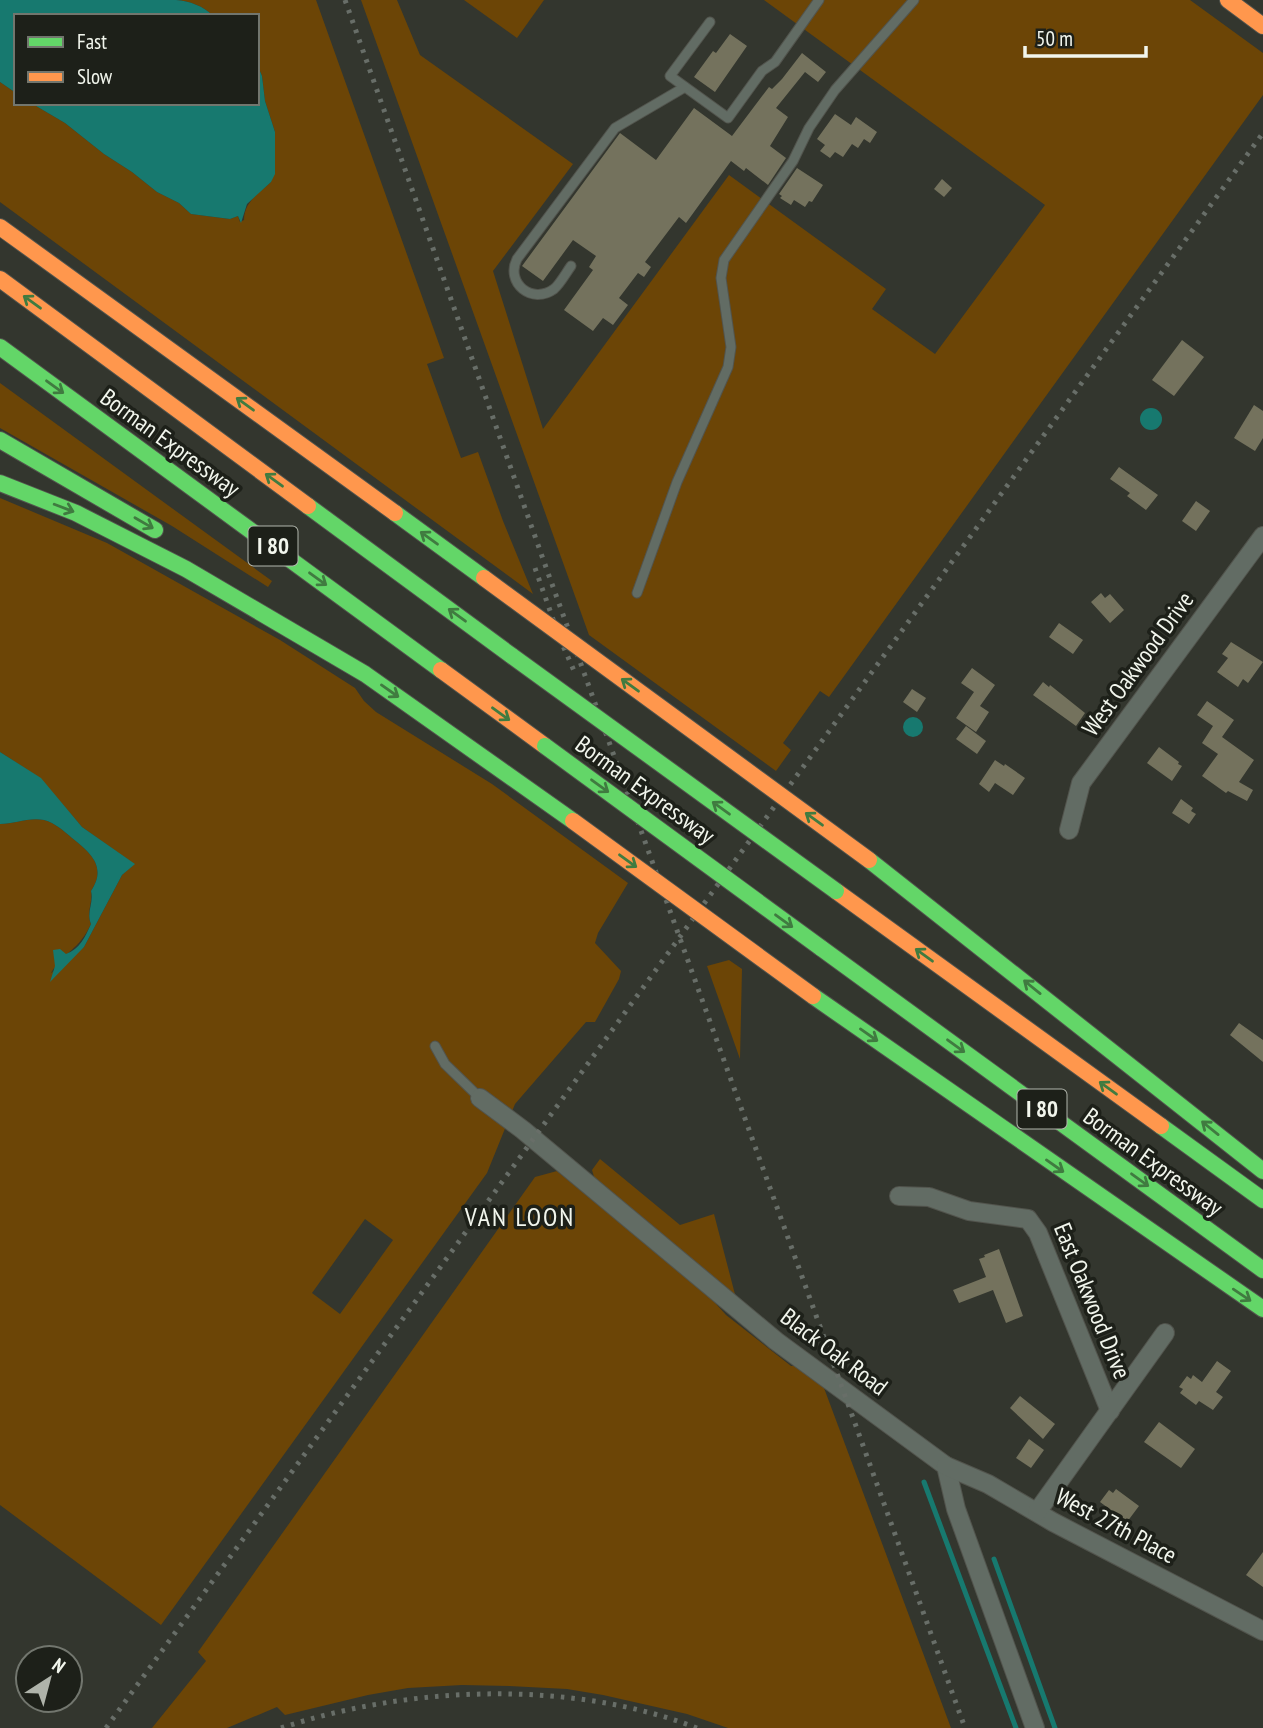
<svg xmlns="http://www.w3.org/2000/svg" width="1263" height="1728" viewBox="0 0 1263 1728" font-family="'PT Sans Narrow',sans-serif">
<rect width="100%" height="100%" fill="#33362e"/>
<g fill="#6c4506" fill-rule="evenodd">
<path d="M176,0H316L444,358L427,364L461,458L478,452L503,521L533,594L0,202V82L16,93V103H31L65,123L104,154L132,172L157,192L179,203L191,214L230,219L238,216L240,222L244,220C244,202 259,193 271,182L275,132L265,101L262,76L257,64V16H213C204,6 189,1 176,0Z"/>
<path d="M361,0H397L420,55L573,164L493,271L543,429L729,175L886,289L872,309L935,354L1045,205L764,0H1190L1263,53V95L829,697L820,691L783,743L791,750L776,771L589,635Z"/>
<path d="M464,0H544L517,38Z"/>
<path d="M0,383L272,581L268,587L172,526L0,428Z"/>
<path d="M0,498L107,543L280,640L355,688L364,701L376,712L492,784L628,883L598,933L595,943L621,971L619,979L595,1022H586L515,1104L487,1173L161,1625L0,1505V824C14,824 29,817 44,820C55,823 64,831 72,838C91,853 107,867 91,891C93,903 86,912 91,924C79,950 65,951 51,973L84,947L122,875L134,864L82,827L40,778L0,752ZM365,1219L393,1240L340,1314L312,1293Z"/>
<path d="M729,960L742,969L740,1059L707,966Z"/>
<path d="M600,1159L680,1225L714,1214L737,1302L595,1180L592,1170Z"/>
<path d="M557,1171L708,1295L726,1315L791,1366H798L824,1388L951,1728H728L687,1714L603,1695L567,1689L509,1686L462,1685L408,1688L368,1695L285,1715L277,1707L227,1728H152L206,1661L198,1652L535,1177Z"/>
</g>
<g fill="#17796f">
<path d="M0,0H176C189,1 204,6 213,16H16V93L0,82Z"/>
<path d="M257,64L262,76L265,101L275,132V174L271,182L247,204L241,223L238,216L230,219L191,214L179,203L157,192L132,172L104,154L65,123L31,103H257Z"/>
<circle cx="1151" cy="419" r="11"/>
<circle cx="913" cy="727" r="10"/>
<path d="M0,752L41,778L82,827L135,864L122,875L84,947L50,982L55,966L53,950L60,949L66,954C80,949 85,937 91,924C86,912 94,903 91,891C107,867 91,853 72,838C64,831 55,823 44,820C29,817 14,824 0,824Z"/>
</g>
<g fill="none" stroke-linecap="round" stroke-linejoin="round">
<g stroke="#17796f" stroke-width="5">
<path d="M924,1482L1016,1728"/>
<path d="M994,1559L1055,1728"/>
</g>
</g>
<g fill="#74725d">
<path d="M730,34L747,46L715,92L694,77L713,51L716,53Z"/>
<path d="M802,53L826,72L818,82L805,72L776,108L788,117L770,146L786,158L768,185L746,168L744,171L731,161L686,223L679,217L645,262L651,267L644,277L638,273L619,298L628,305L613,325L603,318L593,331L564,310L593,270L589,267L596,256L573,240L543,281L522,266L620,133L656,160L694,108L732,136L769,87L772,89L782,79Z"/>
<path d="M835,114L851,125L856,117L877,132L870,143L864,139L858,148L852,144L843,157L835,152L830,158L820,151L825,145L817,139Z"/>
<path d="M797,168L823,185L812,202L809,201L805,207L794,200L791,205L780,198L782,196L779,194Z"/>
<path d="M942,179L952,188L944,197L934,189Z"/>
<path d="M1182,340L1204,357L1174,396L1152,380Z"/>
<path d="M1254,405L1263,411V438L1255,451L1234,438Z"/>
<path d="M1119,467L1158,495L1146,510L1127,496L1130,493L1110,479Z"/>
<path d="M1196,501L1210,511L1196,531L1182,521Z"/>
<path d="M1101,593L1105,598L1110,594L1124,610L1110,623L1091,602Z"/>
<path d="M1059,623L1083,640L1073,654L1049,637Z"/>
<path d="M1231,642L1263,662L1248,683L1243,679L1238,687L1217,672L1228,658L1222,654Z"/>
<path d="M972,668L995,685L980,706L989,712L976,732L956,718L974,692L961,683Z"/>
<path d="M1043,682L1049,687L1050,685L1085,713L1076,726L1033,695Z"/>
<path d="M912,689L926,698L917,712L903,702Z"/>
<path d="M1207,701L1234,720L1222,737L1254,760L1239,782L1253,790L1247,801L1228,791L1226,793L1202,776L1218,754L1202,743L1213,726L1197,715Z"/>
<path d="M966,726L986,741L977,754L956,739Z"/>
<path d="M1159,747L1179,762L1178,764L1182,766L1172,781L1147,763Z"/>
<path d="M995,760L1004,766L1005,764L1025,778L1013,795L995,783L989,792L979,784Z"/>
<path d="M1181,799L1193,808L1191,811L1196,814L1189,824L1172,813Z"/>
<path d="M1239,1023L1263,1040V1062L1230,1035Z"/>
<path d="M999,1249L1023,1316L1006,1323L993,1290L959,1303L953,1290L986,1277L979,1259L985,1257L984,1255Z"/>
<path d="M1217,1361L1231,1371L1216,1392L1223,1397L1213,1410L1199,1401L1196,1405L1180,1393L1183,1389L1179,1387L1187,1376L1191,1379L1193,1375L1202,1382Z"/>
<path d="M1020,1396L1055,1424L1043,1439L1010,1408Z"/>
<path d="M1159,1422L1195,1449L1181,1468L1144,1442Z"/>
<path d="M1029,1439L1044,1450L1031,1468L1016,1458Z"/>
<path d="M1116,1489L1139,1506L1127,1522L1100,1502L1109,1490L1113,1493Z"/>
<path d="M1263,1552V1587L1246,1575Z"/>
</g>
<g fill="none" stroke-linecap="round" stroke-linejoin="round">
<defs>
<g id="lane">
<path d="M710,22L670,76L728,118L762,71L775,62L819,0"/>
<path d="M571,266C566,273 560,284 554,289C532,305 505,283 517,259L615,128L685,87"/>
<path d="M637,593L677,482L728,367L731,347L721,278L724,260L793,161L809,128L835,90L914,0"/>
<path d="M435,1046L445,1064L480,1098"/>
</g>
<g id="street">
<path d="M1069,830L1081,783L1263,536"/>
<path d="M480,1098L523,1130L776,1341L946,1466L956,1509L1035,1728"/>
<path d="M899,1196L929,1197L969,1211L1028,1219L1038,1233L1110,1411"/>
<path d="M946,1466L988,1484L1053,1522L1263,1631"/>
<path d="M1037,1512L1165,1333"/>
</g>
<g id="fast">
<path d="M0,347L441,670"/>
<path d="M0,440L155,530"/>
<path d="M0,483L76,513L186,569L365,674L573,821"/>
<path d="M308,506L512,656"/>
<path d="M395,513L484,578"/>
<path d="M869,860L1263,1171"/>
<path d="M821,948L1263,1270"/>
<path d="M813,996L1263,1309"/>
<path d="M1161,1126L1263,1200"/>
</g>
<g id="slow">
<path d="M1228,0L1263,26"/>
<path d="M0,227L395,513"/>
<path d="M0,279L308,506"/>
<path d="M441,670L545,746"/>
<path d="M836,891L1161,1126"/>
</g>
</defs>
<use href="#lane" stroke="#52544d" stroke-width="11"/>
<use href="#street" stroke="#52544d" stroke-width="20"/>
<use href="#fast" stroke="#52544d" stroke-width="18"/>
<use href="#slow" stroke="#52544d" stroke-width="18"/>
<use href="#lane" stroke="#626c64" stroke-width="9"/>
<use href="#street" stroke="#626c64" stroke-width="18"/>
<use href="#fast" stroke="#63d668" stroke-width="16"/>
<use href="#slow" stroke="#ff974d" stroke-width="16"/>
<g stroke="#686e68" stroke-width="5" stroke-dasharray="3.5 7" stroke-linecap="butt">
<path d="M345,0L548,573L965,1728"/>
<path d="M535,568L560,639L575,673"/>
<path d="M106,1728L1263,133"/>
<path d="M281,1728C408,1686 570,1679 697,1728"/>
</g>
<defs>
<g id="fast-bridge">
<path d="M512,656L836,891"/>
<path d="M545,746L821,948"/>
</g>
<g id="slow-bridge">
<path d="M484,578L869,860"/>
<path d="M573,821L813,996"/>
</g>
</defs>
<use href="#fast-bridge" stroke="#52544d" stroke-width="18" stroke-linecap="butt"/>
<use href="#slow-bridge" stroke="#52544d" stroke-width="18" stroke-linecap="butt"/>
<use href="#fast-bridge" stroke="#63d668" stroke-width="16"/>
<use href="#slow-bridge" stroke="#ff974d" stroke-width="16"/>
</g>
<defs><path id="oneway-shaft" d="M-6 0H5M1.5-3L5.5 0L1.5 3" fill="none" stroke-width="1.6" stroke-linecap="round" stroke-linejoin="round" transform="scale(1.75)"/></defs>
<g stroke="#407b40">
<use href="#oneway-shaft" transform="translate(32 302) rotate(-144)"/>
<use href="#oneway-shaft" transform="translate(55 387) rotate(36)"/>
<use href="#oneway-shaft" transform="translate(245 404) rotate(-144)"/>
<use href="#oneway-shaft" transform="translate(274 480) rotate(-144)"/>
<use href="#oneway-shaft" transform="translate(64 508) rotate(21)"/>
<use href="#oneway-shaft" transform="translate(144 523) rotate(30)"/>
<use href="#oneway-shaft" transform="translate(429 538) rotate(-144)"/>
<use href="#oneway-shaft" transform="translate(318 579) rotate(36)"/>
<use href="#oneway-shaft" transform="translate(457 615) rotate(-144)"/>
<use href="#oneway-shaft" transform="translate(630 685) rotate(-144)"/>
<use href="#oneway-shaft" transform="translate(390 691) rotate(35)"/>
<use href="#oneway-shaft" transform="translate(501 714) rotate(36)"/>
<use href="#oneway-shaft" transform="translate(600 786) rotate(36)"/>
<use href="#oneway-shaft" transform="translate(721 808) rotate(-144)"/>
<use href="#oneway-shaft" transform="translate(814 819) rotate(-144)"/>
<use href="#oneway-shaft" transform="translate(628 861) rotate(36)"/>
<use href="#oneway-shaft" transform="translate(784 921) rotate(36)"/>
<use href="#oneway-shaft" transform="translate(924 955) rotate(-144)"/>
<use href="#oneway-shaft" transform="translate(1032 987) rotate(-141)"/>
<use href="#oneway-shaft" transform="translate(869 1035) rotate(35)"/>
<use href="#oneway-shaft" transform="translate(956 1046) rotate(36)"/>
<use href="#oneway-shaft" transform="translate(1108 1088) rotate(-144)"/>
<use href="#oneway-shaft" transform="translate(1210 1128) rotate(-141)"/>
<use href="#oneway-shaft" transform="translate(1055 1166) rotate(35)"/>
<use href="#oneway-shaft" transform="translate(1140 1180) rotate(36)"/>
<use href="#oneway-shaft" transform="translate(1242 1295) rotate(34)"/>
</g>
<g text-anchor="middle" stroke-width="7" stroke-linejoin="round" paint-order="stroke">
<g fill="#1d2019" stroke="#b2b6ad" stroke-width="2">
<rect x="248.5" y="526.5" width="49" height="39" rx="5"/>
<rect x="1017.5" y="1089.5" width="49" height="39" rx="5"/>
</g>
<g font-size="23" font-weight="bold" fill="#f2f6ed">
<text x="273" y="554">I 80</text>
<text x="1042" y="1117">I 80</text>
</g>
<g font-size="24" fill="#f2f6ed" stroke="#1d2019">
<text transform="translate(170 443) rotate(36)" y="8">Borman Expressway</text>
<text transform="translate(1138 664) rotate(-54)" y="8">West Oakwood Drive</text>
<text transform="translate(645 790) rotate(36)" y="8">Borman Expressway</text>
<text transform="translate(1153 1162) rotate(36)" y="8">Borman Expressway</text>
<text transform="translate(1092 1301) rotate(68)" y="8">East Oakwood Drive</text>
<text transform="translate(834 1352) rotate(37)" y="8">Black Oak Road</text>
<text transform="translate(1116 1526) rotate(28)" y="8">West 27th Place</text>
</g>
<g font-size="26" letter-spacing="2" fill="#f2f6ed" stroke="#1d2019">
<text x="520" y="1226">VAN LOON</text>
</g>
</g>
<rect x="14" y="14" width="245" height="91" fill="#1d2019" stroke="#72766e" stroke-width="2"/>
<rect x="28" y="37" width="35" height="10" fill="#63d668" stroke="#72766e" stroke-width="2"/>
<text x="77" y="49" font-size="21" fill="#f2f6ed">Fast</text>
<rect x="28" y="72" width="35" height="10" fill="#ff974d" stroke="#72766e" stroke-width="2"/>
<text x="77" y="84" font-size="21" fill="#f2f6ed">Slow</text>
<g transform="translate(49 1679) rotate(36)"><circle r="33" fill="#1d2019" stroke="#72766e" stroke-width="2"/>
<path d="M0-5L12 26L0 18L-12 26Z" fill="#afb3aa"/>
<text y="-10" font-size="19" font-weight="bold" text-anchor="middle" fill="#f2f6ed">N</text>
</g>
<path d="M1025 46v10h121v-10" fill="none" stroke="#f2f6ed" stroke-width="3.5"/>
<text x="1036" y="46" font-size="21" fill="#f2f6ed" stroke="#1d2019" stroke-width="5" paint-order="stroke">50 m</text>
</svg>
